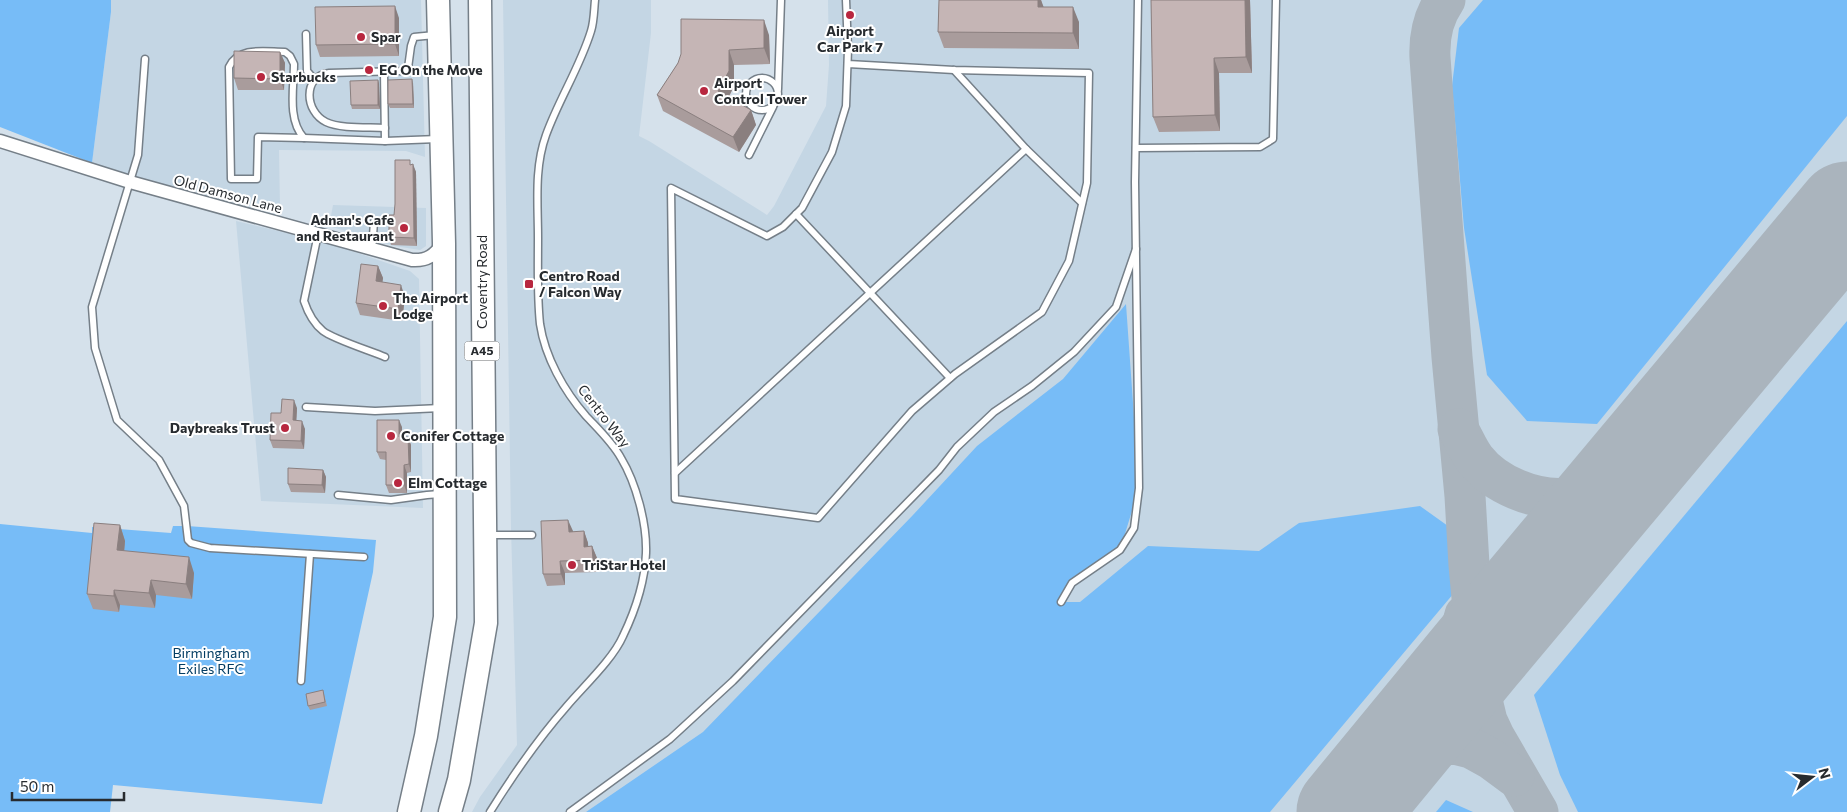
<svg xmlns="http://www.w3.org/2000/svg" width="1847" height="812" viewBox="0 0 1847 812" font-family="Commissioner,sans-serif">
<rect width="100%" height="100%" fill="#d5e1eb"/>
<g fill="#c4d6e4">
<path d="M111,0H421L425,157L406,151L279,150L280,208L210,192L157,184L92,163L111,12Z"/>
<path d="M503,0H651V33L639,136L649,141L767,215L774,206L826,106L829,65L828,0H1847V812H472L480,797L517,745L511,528Z"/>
<path d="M333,205L426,208V246L420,250L394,246L329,226Z"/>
<path d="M236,221L326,242L410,271L419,279L423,508L261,501Z"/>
</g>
<g fill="#77bcf7">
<path d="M0,0H111V12L92,163L0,127Z"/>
<path d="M1483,0H1847V116L1597,424L1527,421L1487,375L1464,228L1452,86L1459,28Z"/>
<path d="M1126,304L1139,488L1120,550L1072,583L1061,602H1080L1148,546L1259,551L1299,523L1420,506L1448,526L1469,565L1459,587L1270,812H586L703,732L913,515L977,446L1063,379Z"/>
<path d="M1847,321V812H1578L1560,775L1534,695Z"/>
<path d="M0,524L92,533V527L171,533L173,526H187L376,540L373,572L322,804L113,785L110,812H0Z"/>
<path d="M1446,800L1473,812H1436Z"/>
</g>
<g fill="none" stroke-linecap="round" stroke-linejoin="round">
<g stroke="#aab4bd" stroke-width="41">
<path d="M1445,0C1433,17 1429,37 1430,58L1452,357L1465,496L1469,565L1481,696L1487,721L1494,736L1538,812"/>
<path d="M1458,429C1464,439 1468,450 1475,459C1495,485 1535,501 1567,498C1585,496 1602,489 1619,484"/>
<path d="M1419,723L1451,665L1465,615"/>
<path d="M1380,771L1402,756L1430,747L1455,744L1471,748L1491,759L1514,776"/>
</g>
<path stroke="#aab4bd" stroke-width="101" d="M1347,812L1477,654L1847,212"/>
<defs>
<g id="lane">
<path d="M846,0L848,49L846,106L832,152L802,208L783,227L767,236L671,188L675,499L818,518L912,411L955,374L1042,312L1069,261L1087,183L1089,73L954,70L848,64"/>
<path d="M306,34L307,71L314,79"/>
<path d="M285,52L290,56L294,64C294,87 287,120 304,138L258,137L257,179H231L229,67C239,46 265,52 285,52Z"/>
<path d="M145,59L138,155L92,307L95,348L117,420L159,460L184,506L188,540L191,543L210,548L364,557"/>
<path d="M954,70L1026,149L1082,203"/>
<path d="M384,72L385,141"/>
<circle cx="762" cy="94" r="16"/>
<path d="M778,89L781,0"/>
<path d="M385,128C368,127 341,129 326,122C305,112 302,76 329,73L401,71L408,68L411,46L414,37L435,35"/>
<path d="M304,138L385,141L438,139"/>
<path d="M1136,148L1260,147L1273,139L1276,0"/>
<path d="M749,155L773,107"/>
<path d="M796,214L950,378"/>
<path d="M318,234L304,301C308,313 313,323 323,331C333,339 371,351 385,357"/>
<path d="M372,249L374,222"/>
<path d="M306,407L375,411L441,408"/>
<path d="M675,473L1026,149"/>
<path d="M338,495L391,500L427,495L440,494"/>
<path d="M488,535H532"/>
<path d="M1061,602L1072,583L1120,550L1134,528L1139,488L1135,182L1138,0"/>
<path d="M301,681L310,554"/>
<path d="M490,812C513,775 538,739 567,706C584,686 613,659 623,636C635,611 645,580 646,553C647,523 636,483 621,458C612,442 598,429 586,416C564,391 545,357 540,324C537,295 538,267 538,238C538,204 534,168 546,135C559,99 580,67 591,31C594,22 594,10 595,0"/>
<path d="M570,812L670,739L733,681L939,470L957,447L994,412L1032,386L1074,352L1116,307L1136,249"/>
</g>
<path id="street" d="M0,141L130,182L412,260C428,261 434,255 444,243"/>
<g id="highway">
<path d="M409,812L426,736L445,617L444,243L438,0"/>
<path d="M450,812L459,780L486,623L480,0"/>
</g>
</defs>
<use href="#lane" stroke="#757f88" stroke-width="9"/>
<use href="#street" stroke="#757f88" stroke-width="15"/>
<use href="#highway" stroke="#757f88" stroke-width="25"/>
<use href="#lane" stroke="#fff" stroke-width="6"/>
<use href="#street" stroke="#fff" stroke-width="12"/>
<use href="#highway" stroke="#fff" stroke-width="22"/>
</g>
<g fill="#a99c9c">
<path d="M939,0H1041L1043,7L1079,22V49L944,48L938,32Z"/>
<path d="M1151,0H1250L1252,73H1219L1220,131L1159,132L1153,117Z"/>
<path d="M399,18V56L320,57L316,45Z"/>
<path d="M769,35L770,64L734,65V86L729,97L751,110L756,125L739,152L663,111L657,95L678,63Z"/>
<path d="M280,52L285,63L284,90H238L234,78Z"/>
<path d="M378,80L379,84L380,109H352L351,105Z"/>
<path d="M413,83L414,108H390L388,104Z"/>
<path d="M412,164L416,172L417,246L391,245L389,237L394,215Z"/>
<path d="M378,266L383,278L382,282L405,297L402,321L360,315L356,303Z"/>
<path d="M297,408L296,421L305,429L304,449L273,448L270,440L281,413Z"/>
<path d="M402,427V437H408L411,445V472L407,473V493H389L386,485V460L380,459L377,452Z"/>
<path d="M323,470L326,477L325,493L291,492L288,484Z"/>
<path d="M120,525L125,541L124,551L194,573L192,599L156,595L155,608L120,605L119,612L93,609L87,594Z"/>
<path d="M584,531L588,543V547L592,546L597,558V572L565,573V585L547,586L543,574L573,532Z"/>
<path d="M324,694L327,706L310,710L308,706Z"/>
</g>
<g fill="#8a7f7f">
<path d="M1038,0H1041L1044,8L1038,7Z"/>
<path d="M1245,0H1250L1252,73L1246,57Z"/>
<path d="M395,6L399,18V56L395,44Z"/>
<path d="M1073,7L1079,22V49L1073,33Z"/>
<path d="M764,20L769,35L770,64L764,48Z"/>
<path d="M729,50L734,65V86L724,106L718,91Z"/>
<path d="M280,52L285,63L284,90L280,79Z"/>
<path d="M1214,58L1219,73L1220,131L1215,115Z"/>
<path d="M412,79L413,83L414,108L413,104Z"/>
<path d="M378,80L379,84L380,109L378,105Z"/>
<path d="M751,110L756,125L739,152L733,137Z"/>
<path d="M413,164L416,172L417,246L414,238Z"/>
<path d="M378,266L383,278L381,293L376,281Z"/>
<path d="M401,285L405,297L402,321L398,309Z"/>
<path d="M294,400L297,408L296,428L293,420Z"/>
<path d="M399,420L402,427V445L399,437Z"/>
<path d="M302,421L305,429L304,449L301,441Z"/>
<path d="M408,437L411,445V472L409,464Z"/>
<path d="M404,465L407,473V493L404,485Z"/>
<path d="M323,470L326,477L325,493L322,485Z"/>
<path d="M568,520L573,531V544L569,532Z"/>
<path d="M120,525L125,541L123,565L117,550Z"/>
<path d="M584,531L588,543L589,558L584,547Z"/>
<path d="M592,546L597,558V572L593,560Z"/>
<path d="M189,557L194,573L192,599L186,584Z"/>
<path d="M560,561L565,573V585L561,574Z"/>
<path d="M151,580L156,595L155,608L149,593Z"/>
<path d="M114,590L120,605L119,612L114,596Z"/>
</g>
<g fill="#c5b5b5" stroke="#8a7f7f">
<path d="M939,0H1038V7H1073V33L938,32Z"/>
<path d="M1151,0H1245L1246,57L1214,58L1215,115L1153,117Z"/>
<path d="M395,6V44L316,45L315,7Z"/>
<path d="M681,19L764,20V48L729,50V71L718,91L751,110L733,137L657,95L678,63L681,54Z"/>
<path d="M234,51L280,52V79L234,78Z"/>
<path d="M412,79L413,104H388V80Z"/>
<path d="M378,80V105H351L350,81Z"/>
<path d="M395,160H410V165L413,164L414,238L389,237V215H394L395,204Z"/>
<path d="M361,264L378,266L376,281L401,285L398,309L356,303Z"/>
<path d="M282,399L294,400L293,420L302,421L301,441L270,440L271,413H281Z"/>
<path d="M377,420H399V437H408L409,464L404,465V485H386V452H377Z"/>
<path d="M288,468L323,470L322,485L288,484Z"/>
<path d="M568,520L569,532L584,531V547L592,546L593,560L560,561L561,574H543L541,521Z"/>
<path d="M94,523L120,525L117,550L189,557L186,584L151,580L149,593L114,590V596L87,594Z"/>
<path d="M323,690L325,702L308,706L306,694Z"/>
</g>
<g fill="#b8273f" stroke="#fff" stroke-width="2">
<circle cx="850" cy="15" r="5"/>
<circle cx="361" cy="37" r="5"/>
<circle cx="369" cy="70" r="5"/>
<circle cx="261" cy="77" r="5"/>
<circle cx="704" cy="91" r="5"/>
<circle cx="404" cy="228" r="5"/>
<rect x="524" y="279" width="10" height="10" rx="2.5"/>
<circle cx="383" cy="306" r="5"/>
<circle cx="285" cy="428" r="5"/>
<circle cx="391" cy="436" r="5"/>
<circle cx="398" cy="483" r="5"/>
<circle cx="572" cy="565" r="5"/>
</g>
<g text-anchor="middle" stroke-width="4" stroke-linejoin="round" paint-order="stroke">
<rect fill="#fff" stroke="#686b6d" stroke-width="1" x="464.5" y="341.5" width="35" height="19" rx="4"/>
<g font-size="12" font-weight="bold" fill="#272b2f">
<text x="482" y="355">A45</text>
</g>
<g font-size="14" font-weight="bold" fill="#272b2f" stroke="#fff" text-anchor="start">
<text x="850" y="36" text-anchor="middle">Airport<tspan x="850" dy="16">Car Park 7</tspan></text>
<text x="371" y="42">Spar</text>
<text x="379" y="75">EG On the Move</text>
<text x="271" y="82">Starbucks</text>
<text x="714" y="88">Airport<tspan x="714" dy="16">Control Tower</tspan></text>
<text x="394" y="225" text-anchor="end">Adnan's Cafe<tspan x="394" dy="16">and Restaurant</tspan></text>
<text x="539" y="281">Centro Road<tspan x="539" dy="16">/ Falcon Way</tspan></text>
<text x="393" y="303">The Airport<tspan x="393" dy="16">Lodge</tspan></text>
<text x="275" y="433" text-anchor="end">Daybreaks Trust</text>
<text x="401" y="441">Conifer Cottage</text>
<text x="408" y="488">Elm Cottage</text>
<text x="582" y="570">TriStar Hotel</text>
</g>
<g font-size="14" fill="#272b2f" stroke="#fff">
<text transform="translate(228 194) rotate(15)" y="5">Old Damson Lane</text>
<text transform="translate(482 282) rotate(-90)" y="5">Coventry Road</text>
<text transform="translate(604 416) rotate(52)" y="5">Centro Way</text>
</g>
<g font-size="14" fill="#033d63" stroke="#fff">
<text x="211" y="658">Birmingham<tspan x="211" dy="16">Exiles RFC</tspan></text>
</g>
</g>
<g transform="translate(1812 777) rotate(74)" stroke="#ffffff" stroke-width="4" paint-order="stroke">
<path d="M0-4L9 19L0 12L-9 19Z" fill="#272b2f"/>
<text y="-8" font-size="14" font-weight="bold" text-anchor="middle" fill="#272b2f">N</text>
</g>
<path d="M12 792v8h112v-8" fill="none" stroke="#272b2f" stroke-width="2.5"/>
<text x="20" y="792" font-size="15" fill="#272b2f" stroke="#ffffff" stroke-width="4" paint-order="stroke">50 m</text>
</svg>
